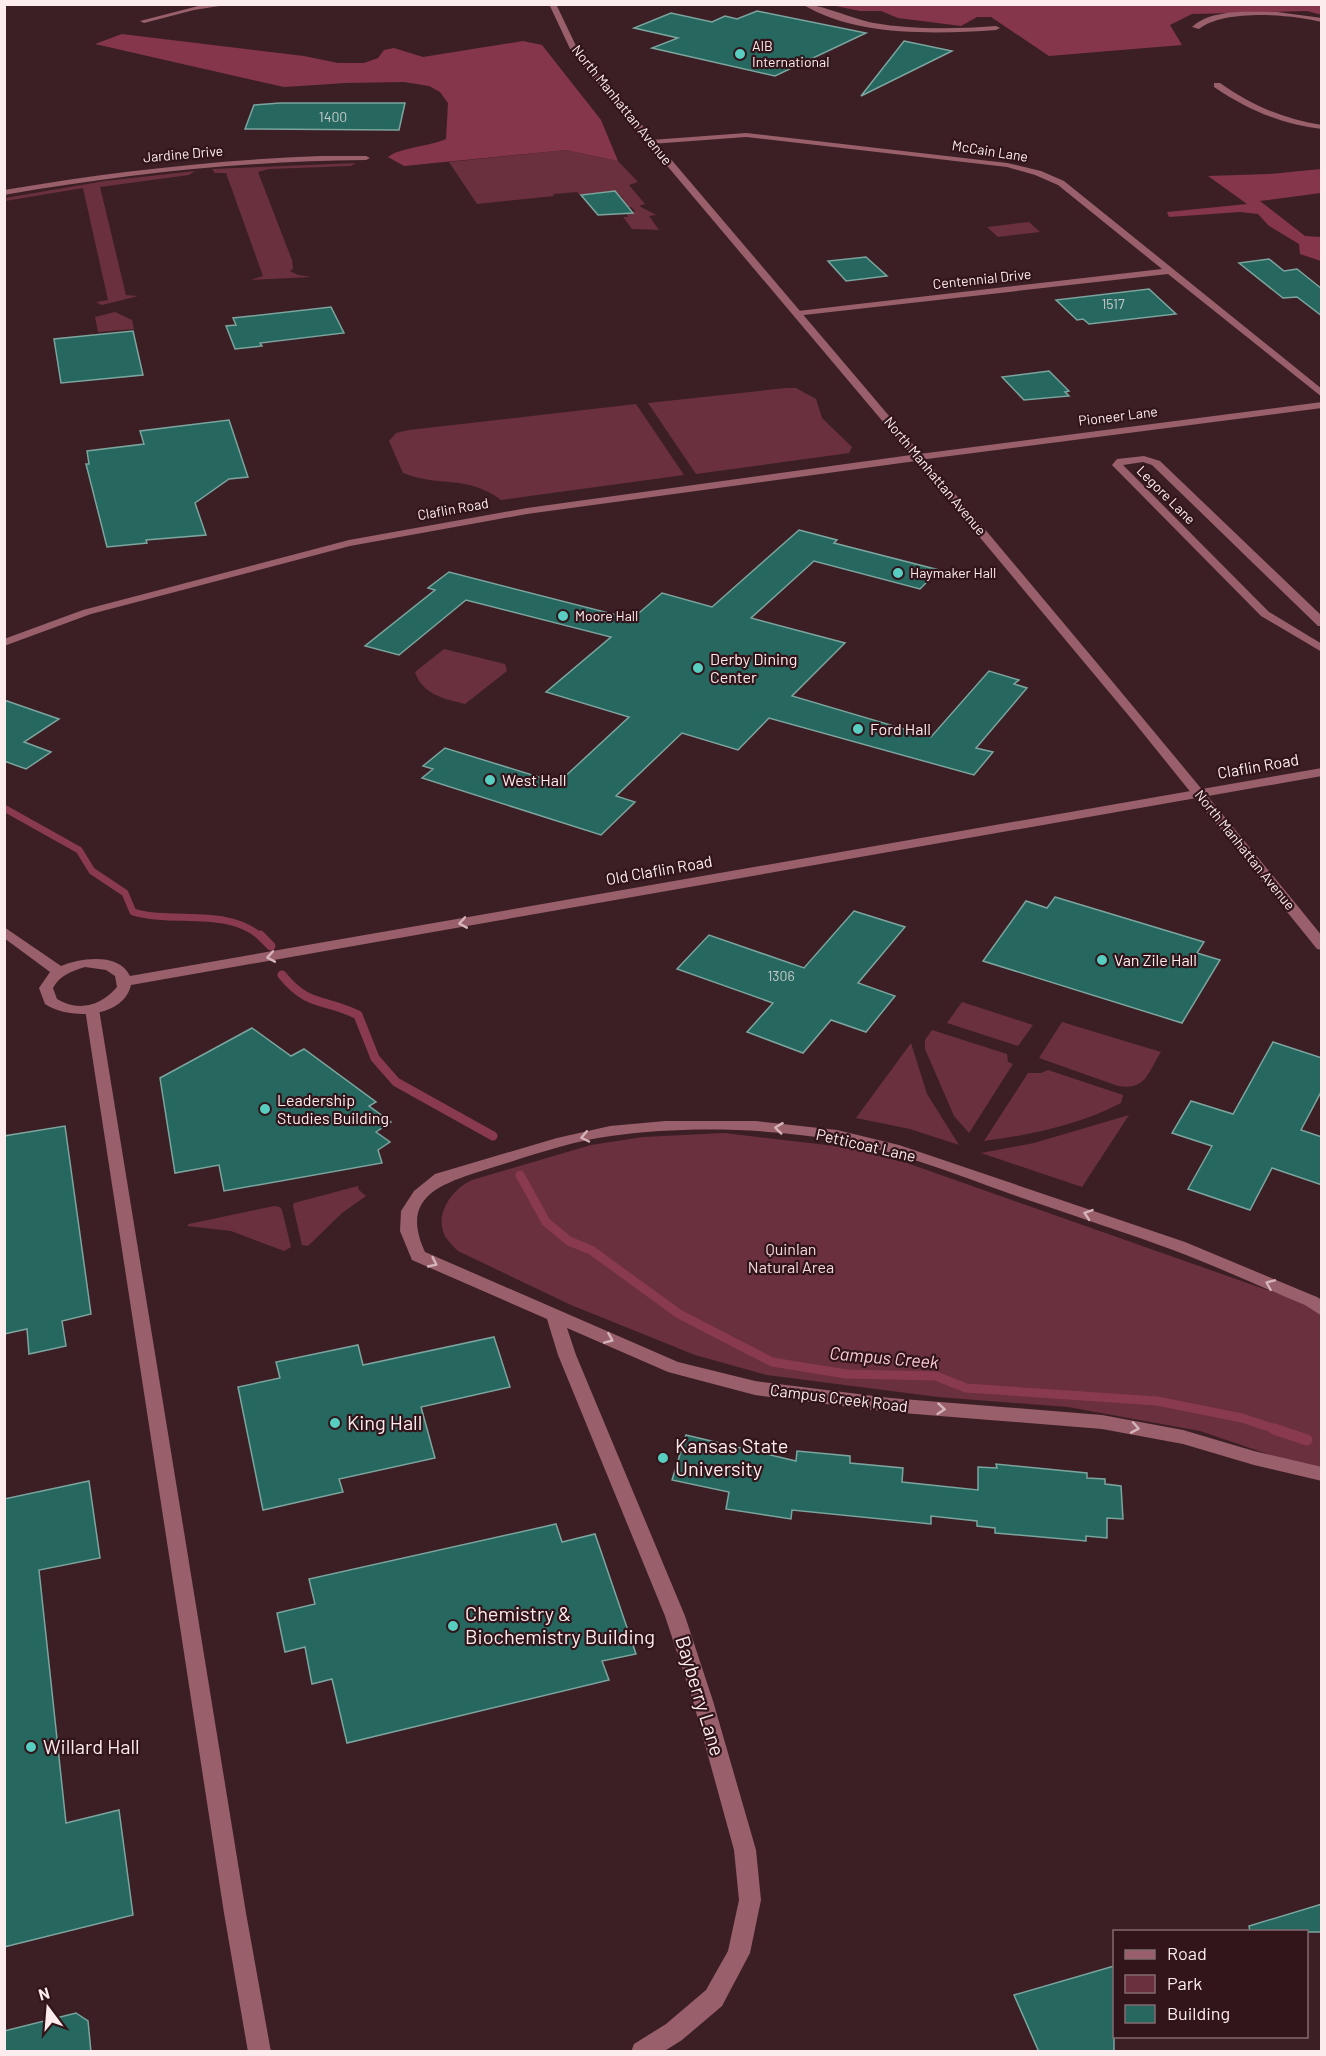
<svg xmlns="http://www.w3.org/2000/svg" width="1326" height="2056" viewBox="0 0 1326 2056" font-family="Barlow,sans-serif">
<rect width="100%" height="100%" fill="#3c1f25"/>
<g fill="#6a303e">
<path d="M566,150L618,161L638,182L629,185L645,204L639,206L656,215L649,216L659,230L632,229L623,217H628L627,214L635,211L631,207H628L621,199L623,198L615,191L580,195L577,192L553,194L554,196L477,204L449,162Z"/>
<path d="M356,163L351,166L269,169L258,172L292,260L293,269L290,271L298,275L312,277L251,280L263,276L226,173H215L212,169Z"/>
<path d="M195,171L189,175L100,187L126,295L138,296L102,305L96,302L108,300L83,188L5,201V198L105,181Z"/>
<path d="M1029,222L1040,232L998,237L987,227Z"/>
<path d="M115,312L132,320L134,329L98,332L95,317Z"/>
<path d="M786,388H796L816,399L822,418L852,447L849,453L696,474L648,403Z"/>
<path d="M636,404L684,475L501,500C466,474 441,488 403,473L389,441L396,433L409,430Z"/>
<path d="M444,649L505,664L507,671L465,704C444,699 422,694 415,672Z"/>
<path d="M962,1002L1033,1025L1018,1046L947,1023Z"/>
<path d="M1062,1022L1161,1052C1148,1072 1146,1091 1118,1086L1039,1058Z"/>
<path d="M932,1030L1007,1054L1008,1062L1013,1064L969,1133L954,1116L925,1049V1040Z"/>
<path d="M911,1043L927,1094L959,1145L910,1129L856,1118Z"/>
<path d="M1048,1070L1123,1095L1121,1103C1079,1125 1030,1135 984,1141L1028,1073H1041Z"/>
<path d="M1129,1115L1082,1187L981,1153L1034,1143Z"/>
<path d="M724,1133L844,1147L907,1163L1321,1309V1472L1200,1431L1068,1407L938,1397L767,1375L695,1355L571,1305L458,1251C454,1247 448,1241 445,1236C434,1214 452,1189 472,1180L591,1145L643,1137Z"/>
<path d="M358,1186L359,1190L366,1196L342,1213L308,1246L302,1245L293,1206L294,1203Z"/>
<path d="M274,1206L280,1207L282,1210L291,1247L284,1251L231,1231L187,1226L189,1224Z"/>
</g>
<g fill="#85364a">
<path d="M1321,4L1322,15L1307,11L1192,14L1170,25L1182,45L1049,56L991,17H977L961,26L898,18L881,11H860L831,5Z"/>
<path d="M122,34L304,56L338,63H364L378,58L384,50L394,48L423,57L523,41L542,45L601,120L618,161L566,150L404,166L388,157C398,148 431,146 446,139L448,103L440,92L429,86L404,82L346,83L284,87L95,44Z"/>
<path d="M1321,169V193L1260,201L1305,236L1321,237V261L1300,254L1299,244L1269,226L1258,214L1240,212L1169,217L1167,212L1247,204L1208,176L1269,174Z"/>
</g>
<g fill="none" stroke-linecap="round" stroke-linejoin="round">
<path stroke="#8a3a4e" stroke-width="7" d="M4,808L79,850L92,871L125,893L133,912C174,924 227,907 261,937"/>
<g stroke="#8a3a4e" stroke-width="9">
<path d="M260,935L271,946"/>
<path d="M282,975C309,1008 324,998 358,1015L375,1058L396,1082L493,1136"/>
<path d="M520,1175L546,1222L569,1241L591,1250L679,1314L772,1362L846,1374L936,1376L966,1388L1157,1401L1242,1418L1278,1430"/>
</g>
<path stroke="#8a3a4e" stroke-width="11" d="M1274,1429L1307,1440"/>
</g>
<g fill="#26675f" stroke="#7ba59e" stroke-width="1.5">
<path d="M757,11L866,33L775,76L652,48L678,38L634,28L671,13L712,22L725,16L737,19Z"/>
<path d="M904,41L952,51L861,96Z"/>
<path d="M280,103H405L399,130L245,129L254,105Z"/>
<path d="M615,191L633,213L598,215L581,195Z"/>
<path d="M866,257L887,276L846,281L828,261Z"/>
<path d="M1269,259L1284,271L1297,269L1322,289V316L1297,297L1283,298L1239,263Z"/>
<path d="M1149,289L1176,314L1089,324L1083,319L1077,320L1056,300Z"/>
<path d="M331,307L344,333L260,343L262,346L235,349L226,326L236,325L233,318Z"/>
<path d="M133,331L143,375L61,383L54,339Z"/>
<path d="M1049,371L1069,391L1065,392L1069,396L1024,400L1002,377Z"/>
<path d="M229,420L248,477L229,479L195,503L206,535L146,540L147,543L107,547L86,464H89L87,451L144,444L140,431Z"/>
<path d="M799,530L837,540L834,543L939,570L920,589L814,561L751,618L845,643L792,696L931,737L989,671L1019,680L1014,684L1027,688L976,748L993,752L974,775L769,718L738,750L682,733L616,796L635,802L601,835L422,778L433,769L423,766L445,748L558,783L629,717L546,692L611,637L466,600L399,655L365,646L435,590L428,588L449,572L632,619L662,593L712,607Z"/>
<path d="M4,700L59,719L24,742L51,752L26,769L4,761Z"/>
<path d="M1055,897L1204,942L1197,953L1220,960L1182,1023L983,961L1026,901L1047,908Z"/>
<path d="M854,911L905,927L858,983L895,996L866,1032L831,1020L803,1053L747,1032L773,1003L677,969L709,935L804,968Z"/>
<path d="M252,1028L291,1056L304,1049L376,1102L369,1106L391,1122L376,1132L390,1142L378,1150L382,1163L224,1191L219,1165L175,1173L160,1078Z"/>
<path d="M1273,1042L1322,1058V1090L1301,1130L1322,1137V1185L1272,1168L1250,1210L1188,1189L1212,1146L1172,1133L1191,1101L1233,1114Z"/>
<path d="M65,1126L91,1314L62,1321L66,1346L29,1354L27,1329L4,1334V1136Z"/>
<path d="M494,1337L510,1387L421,1407L435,1458L339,1479L343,1492L263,1510L238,1387L280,1378L276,1362L358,1345L363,1365Z"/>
<path d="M686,1435L796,1461L797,1451L850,1456V1463L903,1468L902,1482L978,1490V1467L997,1468L996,1464L1087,1473V1478L1105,1479V1484L1121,1486L1123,1519L1107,1518V1538L1086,1536V1541L995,1533V1528L977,1526V1521L931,1516V1524L792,1510L791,1519L726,1509L729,1492L672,1480Z"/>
<path d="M89,1481L100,1558L39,1570L66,1823L119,1810L133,1915L4,1947V1499Z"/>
<path d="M556,1524L562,1542L595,1534L636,1654L602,1661L609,1680L347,1743L332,1679L312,1684L305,1647L285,1652L277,1613L315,1604L309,1579Z"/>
<path d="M1322,1904V1932H1250L1249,1926Z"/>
<path d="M1114,1966V2052H1039L1014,1995Z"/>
<path d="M76,2013L88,2021L91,2052H4V2031Z"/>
</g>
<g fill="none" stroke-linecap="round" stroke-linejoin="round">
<path fill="#995f6a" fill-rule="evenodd" d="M92,1004L99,1009L246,1913L271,2052H248L224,1913L85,1009Z"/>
<g fill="#995f6a" fill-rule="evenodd">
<path d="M206,4H232L194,10L144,23L140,21Z"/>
<path d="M802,4C821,4 852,19 874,23C914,30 955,29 996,26L1000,28L996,30C936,34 855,37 802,4Z"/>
<path d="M1277,12L1322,18V22C1291,14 1224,9 1199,29L1192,27C1212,8 1251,12 1277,12Z"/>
<path d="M1214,83H1220C1251,105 1283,119 1322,125V129C1281,124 1248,110 1214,87Z"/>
<path d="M746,133L1007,163L1041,171L1064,181L1322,389V397L1168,274L795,316L793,314L798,311L1162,269L1058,185L1035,175L1007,167L746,137L651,144L647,142L651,140Z"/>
<path d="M320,156H366L370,158L366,160C244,161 125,174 4,195V190C109,172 214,160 320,156Z"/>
<path d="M1322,402V408L919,460L914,457L919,454Z"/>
<path d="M1144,456L1160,461L1322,616V626H1318L1152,465L1143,462L1123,465L1269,612L1322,644V652L1261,616L1112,465L1117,459Z"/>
<path d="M1322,768V776L131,985C123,1019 69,1020 45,1004L39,988L50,972L4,938V927L61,966C80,958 119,952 130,976ZM85,967L106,970L115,976L117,987C101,1006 78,1012 57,999L53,988C60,975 72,971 85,967Z"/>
<path d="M665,1121H756L837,1130L899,1145L1185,1242L1317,1297L1322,1300V1316L1305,1305C1261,1287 1218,1267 1173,1250C1127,1233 1080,1218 1034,1202C969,1180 904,1152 837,1140C764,1128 684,1126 611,1136C566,1142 522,1159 478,1172C435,1186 401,1200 425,1252L678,1362L755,1381L890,1398L1102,1415L1183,1430L1254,1451L1322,1467V1481L1254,1465L1183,1444L1102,1429L890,1412L755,1395L668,1372L567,1328L576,1355L685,1616L713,1701L756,1850L761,1900L750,1953L722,2006L682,2040L663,2052H631L634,2044L666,2024L706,1990L728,1951L739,1900L734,1850L693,1701L665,1616L558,1355L547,1319L412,1260L400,1231L401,1211L414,1191L435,1174L557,1138L610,1126Z"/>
</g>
<path fill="#995f6a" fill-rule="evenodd" d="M549,4H556L578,50C828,344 1079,637 1322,936V950L1317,949L1134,722L916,461L527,514L350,546L91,614L4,646V639L83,610L349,540L527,508L911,455L572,53Z"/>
</g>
<defs><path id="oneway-chevron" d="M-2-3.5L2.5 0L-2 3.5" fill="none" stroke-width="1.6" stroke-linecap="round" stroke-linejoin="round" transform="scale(1.5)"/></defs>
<g stroke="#d5b4b9">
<use href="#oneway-chevron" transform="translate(463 923) rotate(170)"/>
<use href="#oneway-chevron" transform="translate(271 957) rotate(170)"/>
<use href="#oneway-chevron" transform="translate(779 1128) rotate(-173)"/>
<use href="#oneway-chevron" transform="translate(585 1137) rotate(168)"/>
<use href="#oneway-chevron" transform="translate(1088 1214) rotate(-161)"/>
<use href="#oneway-chevron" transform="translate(433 1263) rotate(25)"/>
<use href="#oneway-chevron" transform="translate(1270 1284) rotate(-157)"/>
<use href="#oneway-chevron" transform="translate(609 1339) rotate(23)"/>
<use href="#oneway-chevron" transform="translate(941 1409) rotate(5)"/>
<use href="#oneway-chevron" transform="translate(1135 1428) rotate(10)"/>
</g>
<g fill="#58cec0" stroke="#31151b" stroke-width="2">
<circle cx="740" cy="54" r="6"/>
<circle cx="898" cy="573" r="6"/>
<circle cx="563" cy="616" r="6"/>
<circle cx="698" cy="668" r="6"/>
<circle cx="858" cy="729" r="6"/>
<circle cx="490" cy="780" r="6"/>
<circle cx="1102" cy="960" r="6"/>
<circle cx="265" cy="1109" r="6"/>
<circle cx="335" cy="1423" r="6"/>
<circle cx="663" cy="1458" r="6"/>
<circle cx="453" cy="1626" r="6"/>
<circle cx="31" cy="1747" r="6"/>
</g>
<g text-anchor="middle" stroke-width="4.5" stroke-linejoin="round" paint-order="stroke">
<g font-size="14" fill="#fdecee" stroke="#31151b" text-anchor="start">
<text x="752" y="51">AIB<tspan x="752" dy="16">International</tspan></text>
<text x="910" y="578">Haymaker Hall</text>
<text x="575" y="621">Moore Hall</text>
</g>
<g font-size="14" fill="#fdecee" stroke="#31151b">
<text transform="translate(622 105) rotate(51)" y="5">North Manhattan Avenue</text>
<text transform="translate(990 151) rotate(9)" y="5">McCain Lane</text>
<text transform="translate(183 154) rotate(-5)" y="5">Jardine Drive</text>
<text transform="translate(982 279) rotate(-6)" y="5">Centennial Drive</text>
<text transform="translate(1118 416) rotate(-7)" y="5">Pioneer Lane</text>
<text transform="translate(935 476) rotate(50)" y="5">North Manhattan Avenue</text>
<text transform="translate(1166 495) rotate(45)" y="5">Legore Lane</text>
<text transform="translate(453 509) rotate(-10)" y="5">Claflin Road</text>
<text transform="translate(1245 850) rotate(51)" y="5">North Manhattan Avenue</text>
</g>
<g font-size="14" fill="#c7cbca">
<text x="333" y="122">1400</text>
<text x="1113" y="309">1517</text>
<text x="781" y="981">1306</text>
</g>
<g font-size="16" fill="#fdecee" stroke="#31151b" text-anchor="start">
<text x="710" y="665">Derby Dining<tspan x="710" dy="18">Center</tspan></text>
<text x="870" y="735">Ford Hall</text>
<text x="502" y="786">West Hall</text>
<text x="1114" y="966">Van Zile Hall</text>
<text x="277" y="1106">Leadership<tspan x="277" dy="18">Studies Building</tspan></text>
</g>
<g font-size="16" fill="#fdecee" stroke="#31151b">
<text transform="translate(1258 766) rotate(-10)" y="6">Claflin Road</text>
<text transform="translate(659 870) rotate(-10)" y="6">Old Claflin Road</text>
<text transform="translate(866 1145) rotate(13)" y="6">Petticoat Lane</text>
<text transform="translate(839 1398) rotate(7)" y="6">Campus Creek Road</text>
</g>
<g font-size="16" fill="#f1d8dc" stroke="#31151b">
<text x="791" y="1255">Quinlan<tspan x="791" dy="18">Natural Area</tspan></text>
</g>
<g font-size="18" font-style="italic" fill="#fbcad2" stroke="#31151b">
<text transform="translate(884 1358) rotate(5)" y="6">Campus Creek</text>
</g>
<g font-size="20" fill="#fdecee" stroke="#31151b" text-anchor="start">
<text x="347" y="1430">King Hall</text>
<text x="675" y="1453">Kansas State<tspan x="675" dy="23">University</tspan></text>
<text x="465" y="1621">Chemistry &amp;<tspan x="465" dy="23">Biochemistry Building</tspan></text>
<text x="43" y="1754">Willard Hall</text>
</g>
<g font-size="20" fill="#fdecee" stroke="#31151b">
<text transform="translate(700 1696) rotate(73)" y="7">Bayberry Lane</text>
</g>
</g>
<rect width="1326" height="2056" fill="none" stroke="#fdecee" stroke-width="12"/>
<rect x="1113" y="1930" width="195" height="108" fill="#31151b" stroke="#836b6f" stroke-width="1.5"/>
<rect x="1125" y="1950" width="30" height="9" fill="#995f6a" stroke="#836b6f" stroke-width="1.5"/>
<text x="1167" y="1960" font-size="18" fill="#fdecee">Road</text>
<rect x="1125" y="1975" width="30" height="18" fill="#6a303e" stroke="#836b6f" stroke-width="1.5"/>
<text x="1167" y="1990" font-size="18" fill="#fdecee">Park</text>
<rect x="1125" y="2005" width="30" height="18" fill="#26675f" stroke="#836b6f" stroke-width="1.5"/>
<text x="1167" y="2020" font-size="18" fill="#fdecee">Building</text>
<g transform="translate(48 2008) rotate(344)" stroke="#31151b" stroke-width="4.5" paint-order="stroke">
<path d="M0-4.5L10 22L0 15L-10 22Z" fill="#fdecee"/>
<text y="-9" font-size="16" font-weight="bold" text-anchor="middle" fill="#fdecee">N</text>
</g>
</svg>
